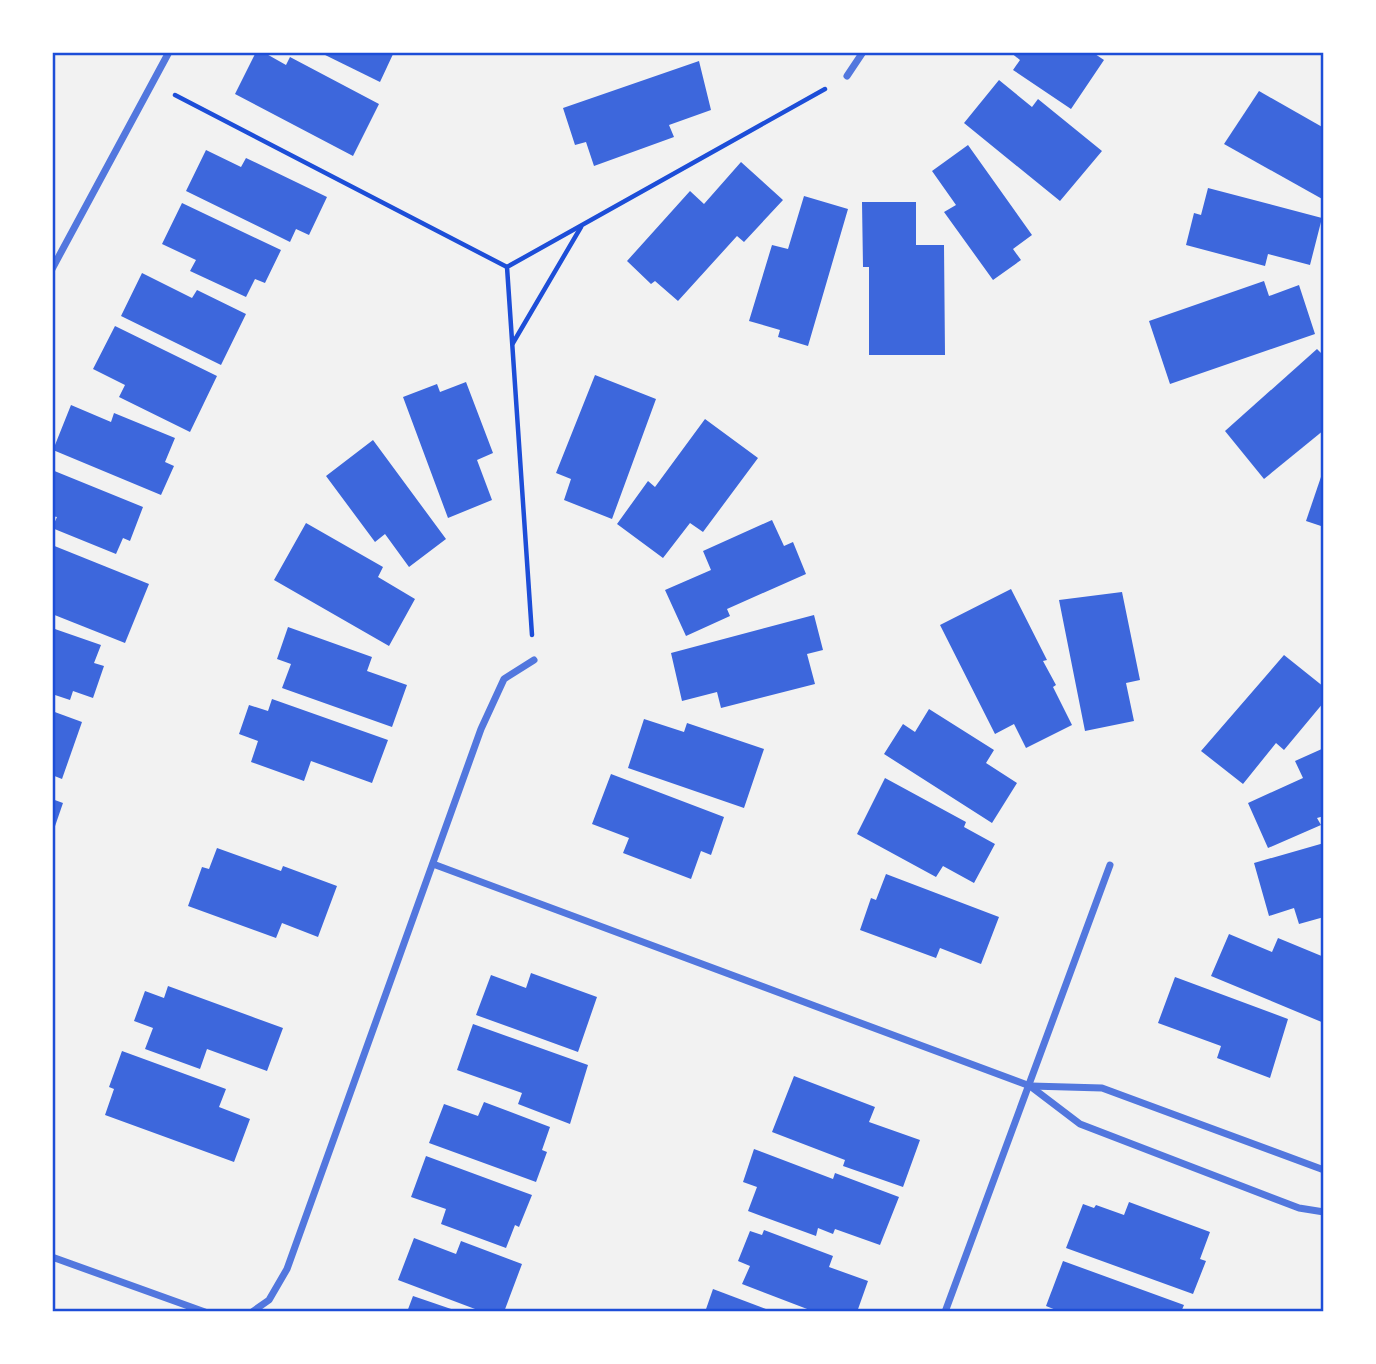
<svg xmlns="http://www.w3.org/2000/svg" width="1376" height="1364" viewBox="0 0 1376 1364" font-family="'PT Sans Narrow',sans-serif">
<rect width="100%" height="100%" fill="#f2f2f2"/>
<g fill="#3d67dc">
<path d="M256,52H263L286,65L290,57L379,104L353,156L235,94Z"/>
<path d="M319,52H394L380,82Z"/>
<path d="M1010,52H1092L1104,60L1071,109L1013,70L1020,60Z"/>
<path d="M699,61L711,110L669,125L674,137L594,166L586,142L575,145L563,108Z"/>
<path d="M999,80L1032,107L1038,99L1102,151L1060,201L964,123Z"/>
<path d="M1259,91L1324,128V200L1224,144Z"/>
<path d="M968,145L1032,235L1013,249L1021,260L993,280L944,212L956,205L932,171Z"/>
<path d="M206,150L241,167L246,158L327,197L309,235L296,229L290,242L186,191Z"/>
<path d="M741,162L783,200L744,242L737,236L678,301L655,281L651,284L627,261L690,191L704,204Z"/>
<path d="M1208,188L1322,218L1310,265L1268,254L1265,266L1186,245L1194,213L1201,215Z"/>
<path d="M804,196L848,209L808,346L778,337L780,330L749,321L772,245L788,249Z"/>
<path d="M862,202H916V245H944L945,355H869V267H863Z"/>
<path d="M182,203L281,250L265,283L255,279L246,297L190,271L196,260L162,244Z"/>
<path d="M142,273L192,298L197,290L246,314L221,365L121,316Z"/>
<path d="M1264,281L1269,296L1299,285L1315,334L1170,384L1149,321Z"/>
<path d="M115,326L217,376L190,432L119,397L125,385L93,369Z"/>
<path d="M1317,349L1324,356V430L1264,479L1225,431Z"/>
<path d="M595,375L656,399L612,519L564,500L571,479L556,473Z"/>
<path d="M466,382L493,453L477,460L492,500L448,518L403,397L437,384L440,392Z"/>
<path d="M71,405L111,422L114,413L175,438L165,462L174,466L161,495L53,450Z"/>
<path d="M705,419L758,458L703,532L690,523L663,558L617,524L648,481L655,487Z"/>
<path d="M373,440L446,539L409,567L385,534L375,542L326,476Z"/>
<path d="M52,470L143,507L130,541L123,538L116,554L52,528L57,517L52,516Z"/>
<path d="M1323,471H1324V527L1306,521Z"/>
<path d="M772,520L784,546L793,542L806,574L727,609L730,616L686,636L665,590L711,570L703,551Z"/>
<path d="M306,523L383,567L378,577L415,599L389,646L274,580Z"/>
<path d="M52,545L149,584L125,643L52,614Z"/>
<path d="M1011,589L1047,660L1043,661L1056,685L1053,687L1072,725L1026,748L1014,724L995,734L940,625Z"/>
<path d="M1122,592L1140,680L1126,683L1134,721L1085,731L1059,600Z"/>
<path d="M814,615L823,650L807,654L815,684L721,708L717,692L682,701L671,653Z"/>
<path d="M288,627L372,657L367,671L407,685L392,727L282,688L291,664L277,659Z"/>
<path d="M52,628L101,645L94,663L104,666L93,698L73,691L70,700L52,694Z"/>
<path d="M1284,655L1324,687V702L1284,750L1276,743L1243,784L1201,751Z"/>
<path d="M272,699L388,740L372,783L311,761L304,781L251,762L258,741L239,734L249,705L268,711Z"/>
<path d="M929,709L994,750L986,763L1017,783L992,823L884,754L903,724L915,732Z"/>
<path d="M52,711L82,722L62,779L52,775Z"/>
<path d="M644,719L684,732L687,723L764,749L744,808L628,768Z"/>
<path d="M1324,748V816L1317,818L1321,825L1268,848L1248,803L1303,778L1295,761Z"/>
<path d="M611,774L724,817L711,855L701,851L691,879L623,853L629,838L592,824Z"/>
<path d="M885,778L966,822L964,827L995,844L974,883L943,866L936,877L857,834Z"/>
<path d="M52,799L63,803L53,832H52Z"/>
<path d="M1324,843V917L1299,924L1294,908L1269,916L1254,863Z"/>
<path d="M217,848L281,871L283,866L337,886L318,937L282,923L276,938L188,906L202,867L209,869Z"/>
<path d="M886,874L999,917L981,964L940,948L936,958L860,930L871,898L876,900Z"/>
<path d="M1229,934L1272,952L1278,938L1324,957V1023L1211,976Z"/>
<path d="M531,973L597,997L578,1052L476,1015L491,975L526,988Z"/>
<path d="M1175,977L1288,1019L1270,1078L1217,1058L1221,1046L1158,1023Z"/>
<path d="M168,986L283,1028L267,1071L207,1049L200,1069L145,1049L153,1028L134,1021L145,991L164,998Z"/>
<path d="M473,1024L588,1065L570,1124L518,1104L522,1093L457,1070Z"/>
<path d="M122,1051L226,1089L219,1107L250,1119L234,1162L105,1115L114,1089L109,1087Z"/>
<path d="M794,1076L875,1107L869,1122L920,1140L903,1187L843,1166L845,1160L772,1132Z"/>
<path d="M484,1102L550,1127L542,1150L547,1152L536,1182L429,1143L444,1104L478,1116Z"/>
<path d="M754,1149L833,1179L835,1173L899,1197L880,1245L835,1229L833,1234L818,1228L816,1236L748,1211L757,1187L743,1182Z"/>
<path d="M426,1156L532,1195L519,1227L515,1225L506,1248L441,1224L446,1209L411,1197Z"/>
<path d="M1129,1202L1210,1232L1200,1259L1206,1261L1193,1294L1066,1248L1083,1204L1094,1208L1096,1205L1124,1215Z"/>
<path d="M764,1230L833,1256L829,1267L868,1281L857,1312H815L742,1284L750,1266L738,1261L750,1231L762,1235Z"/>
<path d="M414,1238L456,1254L461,1241L522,1264L504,1312H483L398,1280Z"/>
<path d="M1063,1261L1184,1305L1181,1312H1061L1046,1306Z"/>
<path d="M713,1289L771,1311V1312H705Z"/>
<path d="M413,1296L457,1311V1312H407Z"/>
</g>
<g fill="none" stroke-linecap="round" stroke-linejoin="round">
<g stroke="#1d4ed8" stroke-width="4.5">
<path d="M175,95L507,267"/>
<path d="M513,343L581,227"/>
<path d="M532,635L507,267L825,89"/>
</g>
<g stroke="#5277de" stroke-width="7">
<path d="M847,76L863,52"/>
<path d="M52,269L169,52"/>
<path d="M433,864L1030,1086L1080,1124L1299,1208L1324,1212"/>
<path d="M1031,1086L1102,1088L1324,1170"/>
<path d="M52,1257L205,1312"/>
<path d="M252,1312L269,1300L287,1269L481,729L504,679L534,660"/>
<path d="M945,1312L1110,865"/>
</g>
</g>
<rect width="1376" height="1364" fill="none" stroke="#ffffff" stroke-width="108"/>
<rect x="54" y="54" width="1268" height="1256" fill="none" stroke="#1d4ed8" stroke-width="2.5"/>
</svg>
